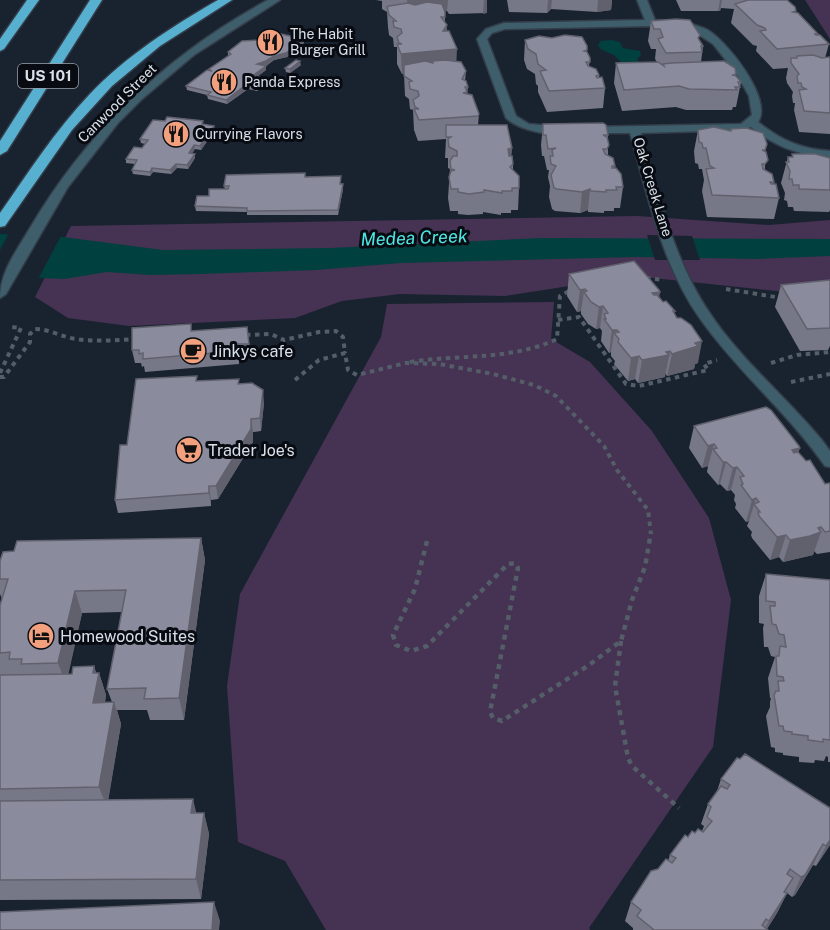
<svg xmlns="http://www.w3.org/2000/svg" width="830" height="930" viewBox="0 0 830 930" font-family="'Public Sans',sans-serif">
<rect width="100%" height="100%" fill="#192330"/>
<g fill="#463252">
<path d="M805,0H830V39Z"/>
<path d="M637,216L769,225L830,220V290L785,292L634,276L505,296L400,294L342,301L295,318L129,326L68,318L35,297L71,226Z"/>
<path d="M554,302L551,339L590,362L652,431L709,518L731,600L713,747L589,928L590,930H326L285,861L238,842L227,686L240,594L381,337L387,304Z"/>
</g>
<g fill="#00403f">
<path d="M612,40L620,42L623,48L640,51L641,55L637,59L640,64L625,66L614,55L602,50L598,46L600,41Z"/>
<path d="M0,234L63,237L163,250L330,248L541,238L830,239V256L759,259L636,257L401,263L316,270L201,274L150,275L107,272L64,279L0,276Z"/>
</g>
<g fill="#192330">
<path d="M10,231L62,234L37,281L0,279V250Z"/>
<path d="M647,235L692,236L700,260H655Z"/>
</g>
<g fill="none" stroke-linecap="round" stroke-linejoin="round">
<defs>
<g id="street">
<path d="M268,0H280L194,55L142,99L118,123L68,187L6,294L0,298C0,272 17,250 30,228C88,130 168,54 268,0Z"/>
<path d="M637,0H647L655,20C672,21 690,22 706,29C726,39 774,100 758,122C781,140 800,149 830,151V157C798,155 776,147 751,127L743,130L641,133C659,194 673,259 709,312C740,359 785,396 821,439L830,451V467L825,466C788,413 738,372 701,320C662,266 648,196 630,133H587L582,130L587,127L741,124L752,115L749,96L736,73L713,44L693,31L651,26L505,29L492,33L487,39L516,116L529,124L563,127L568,130C556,140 517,129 506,118L477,39L486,29L504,23L645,20Z"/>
</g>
<g id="highway">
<path d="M27,0H39L4,49L0,51V39Z"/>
<path d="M90,0H102L7,151L0,155V141Z"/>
<path d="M218,0H232L160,46L112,86L72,130L5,226L0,227V213C28,173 55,131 89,95C126,56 171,27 218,0Z"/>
</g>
</defs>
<use href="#street" stroke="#343d4a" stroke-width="3"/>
<use href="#highway" stroke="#343d4a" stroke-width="3"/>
<g stroke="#545e69" stroke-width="4" stroke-dasharray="4.5 4.5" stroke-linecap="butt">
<path d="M646,278L664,280"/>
<path d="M726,289L782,298"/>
<path d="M558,320L579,317L626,384L639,386L708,370L704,364L717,360"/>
<path d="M246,335L271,334L284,340L319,332L336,331L343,337L345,353"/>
<path d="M410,362C460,354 510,361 557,339L560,296L571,290"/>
<path d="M771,363L797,355L830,352"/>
<path d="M0,373L21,328L11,327"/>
<path d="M0,377H4L30,342V334L35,329C50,329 61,337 76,339C96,342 117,340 137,339"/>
<path d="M295,380L319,360L345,353L348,370L357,375L406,363L439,364L493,374L534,385L556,396L604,446L617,470L648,510L651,534"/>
<path d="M791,382L830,374"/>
</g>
<g stroke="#545e69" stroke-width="4.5" stroke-dasharray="5 5" stroke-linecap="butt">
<path d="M427,541L415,589L393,635L396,645L411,651L427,646L508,564L515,563L518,568L490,712L493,718L502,721L589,665L621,641L632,600L645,567L651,532"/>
<path d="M621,641L615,686L628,758L632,766L679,808"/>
</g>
<use href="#street" fill="#3d5e6a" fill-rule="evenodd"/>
<use href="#highway" fill="#57b0cf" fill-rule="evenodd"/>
</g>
<g fill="#777887" fill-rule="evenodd">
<path d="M376,0H487V13L449,14L447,11H445V23L447,31L456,61L466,71L465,81L468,87L467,94L479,114L478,125L512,148L511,156L513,164V170L519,188L518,210H511V213H501V215L483,212V214L468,215L458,214V211H450L448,198L450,169L448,168V158H445L446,139L418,141L414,130L413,110L410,109L409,99L405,96L404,74H402L397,64V47H394L393,38L389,35L388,27L387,12L382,9V1Z"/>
<path d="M507,0H612L611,10L597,12L551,9L547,13L509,12Z"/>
<path d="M676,0H787L796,11V12L818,34L817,35L829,44L825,58L830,57V134L799,132L794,110L795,103H793L792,96L793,92L787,83L786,78L788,68L773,69L756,51L757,46L753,45L731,23L734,9L721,8L720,11H681Z"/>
<path d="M651,21L699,40L703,46L701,62L736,74L735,76L741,82L736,107H733L732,110H686L676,107L622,111L614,83L616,63L657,62L655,59L656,49H651L648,41Z"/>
<path d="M304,39V43L287,57L274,60L266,66V70L258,76L267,79V83L257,91L248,89L227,104L208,99L207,95L187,90L186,86L209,70V69L228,56V52Z"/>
<path d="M525,40L587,46V52L590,58L589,66L599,75V78L605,88L603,108L547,112L538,92V86L536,84L535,74L527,69L524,60Z"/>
<path d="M301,65L290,73L286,72L285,68Z"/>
<path d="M204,124L215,130L201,150L195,149L192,153L195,154V158L188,169L177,168L171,174L153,172L150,176L133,174L132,170L135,164L126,163V159L142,148L145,144L141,143L140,139Z"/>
<path d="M543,124L608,135V155L615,166L614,168L623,187L620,208H614V211H604V213L588,212V210L580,213L555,211L552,209L549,197L550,186L548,177L549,170H547L544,156H542L541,145Z"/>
<path d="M731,129L767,144L765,151V170L774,182L773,184L779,198L774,219L707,217L702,191L704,180L702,169H699L698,164L695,163L694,151L698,130L730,131Z"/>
<path d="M792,154L830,158V210L829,212L794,211L793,207H788L787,201L784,200L785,193L781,183L788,157H792Z"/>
<path d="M305,177L343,184V189L338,215H247V212L196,211L195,206L209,196L225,189L224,186Z"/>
<path d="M569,274L660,292L659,296L663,302L675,311L674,314L698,363L695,364L694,369L667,376L665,373V377L638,383L635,379L628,381L614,364L615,361L611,356V352L609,353L601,341L602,331L600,328L596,329L588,324L581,314V311L577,312L567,296Z"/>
<path d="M830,280V346L828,350L800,351L775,307L781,285Z"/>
<path d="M192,331L249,340L250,357H239V364L145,372L144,366L142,367L141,363H135L132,350Z"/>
<path d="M239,379V384L264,403L261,431L253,432V442L218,499L211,500V506L118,513L115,500L127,445L197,381Z"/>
<path d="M694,426L799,453L825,484H830V552L817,554L814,551L813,555L783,562L779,557L770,560L752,538L751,535L752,532L747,526L749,521L746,522L735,508L736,504L734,500L735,495L731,490L727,491L720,484L718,485L707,472L708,466L702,468L689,448Z"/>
<path d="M201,538L205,560L184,720H150L147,710H117L121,724L108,800L197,813H204L209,834L201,899L0,900V675H15H0V605L2,599L0,594V561L14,551ZM122,612L107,689L112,702L105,703L106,695L99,673H96L94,666L72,674H68L82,613Z"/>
<path d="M766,574L830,580V762H828V757L826,756L824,761L815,760L814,763L799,762V757L783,755V753L775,752V748L771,747L766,716L770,707V702L771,698H770L768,678L775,657L771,656L768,647H764L763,628L764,624L759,623V596Z"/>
<path d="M721,779L830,845L816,866L813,865L795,895L792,897L787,893L777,913L767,929L768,930H633V928L625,921L631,902L658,869L668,861L670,855L688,837L695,833L702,831L704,826L701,824L708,804L717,791Z"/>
</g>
<g fill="#61616e">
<path d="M407,0H448L447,11L407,15Z"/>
<path d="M484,0H487V13L483,14Z"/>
<path d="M548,0H552L551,9L547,13Z"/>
<path d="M598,0H612L611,10L597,12Z"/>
<path d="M720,0H722L720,11H718Z"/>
<path d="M445,12V28L447,25V45L457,49L456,69L402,74L401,54L443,31L444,29Z"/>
<path d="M304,39V43L287,57L274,60L266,66V70L254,79V75L257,64Z"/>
<path d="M300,61L301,65L290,73V69Z"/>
<path d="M267,79V83L257,91L256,87Z"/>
<path d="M247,84L248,89L227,104L226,100Z"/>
<path d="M214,126L215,130L201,150L200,146Z"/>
<path d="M194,145L195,149L190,157L189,153Z"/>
<path d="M512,148L510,169L508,149Z"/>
<path d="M195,154V158L188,169L187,165Z"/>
<path d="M176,164L177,168L171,174L170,170Z"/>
<path d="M152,168L153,172L150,176V172Z"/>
<path d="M343,184V189L338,215V210Z"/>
<path d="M590,189L588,210L580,213L582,192Z"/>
<path d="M585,289L584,293V292L581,311L577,312L580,290Z"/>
<path d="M660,292L656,314L652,293Z"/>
<path d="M603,306L600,328L596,329L599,307Z"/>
<path d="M612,330H617L616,335L614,333L611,352L609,353Z"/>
<path d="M702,341L698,363L695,364L694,369L667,376L672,354L695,343Z"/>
<path d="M670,351L665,377L638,383L642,360Z"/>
<path d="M639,356L635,379L628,381L631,358Z"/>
<path d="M263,390L264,403L261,431L260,418Z"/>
<path d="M251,419L253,432V442L218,499L216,486Z"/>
<path d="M714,444L708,466L702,468L708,446Z"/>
<path d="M800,448L793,471L792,450Z"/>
<path d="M723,462H726L720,484L718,485Z"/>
<path d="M737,467L731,490L727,491L733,468Z"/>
<path d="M209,486L211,500V506L209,493Z"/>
<path d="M756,498L749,521L746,522L752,500Z"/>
<path d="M821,527L819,533L821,532L813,555L783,562L790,540Z"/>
<path d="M786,535L779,557L770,560L777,537Z"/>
<path d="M201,538L205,560L184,720L179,698Z"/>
<path d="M75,591L82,613L66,685L58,663Z"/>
<path d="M94,666L98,679L99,673L106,695L100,724L93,703V673Z"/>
<path d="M114,702L121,724L107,808L99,787Z"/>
<path d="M193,799L198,820L191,813Z"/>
<path d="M204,813L209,834L201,899L196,879Z"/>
<path d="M830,840V845L816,866L826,846Z"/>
<path d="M823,844L813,865L795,895L792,897L801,877Z"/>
<path d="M787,893L777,913L766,930H764L769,921Z"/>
<path d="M214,902L220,921L219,930H212Z"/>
</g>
<g fill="#8a8b9d" stroke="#61616e" stroke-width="1.5">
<path d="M748,0H787L795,7L796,11L793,12L798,13L818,34H815L816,35H820L829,44L777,49L760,31L766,30L765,28L757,25L735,4Z"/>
<path d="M427,2L442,4L445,12V17H441L447,25L443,31H449L457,49L401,54L397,44H402L399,43L397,37L402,33L401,29L394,27L393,21H396L389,15L387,7L389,6L408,3L415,5Z"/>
<path d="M676,19L690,20L700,35L698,38L703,46H701L702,52L666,53L658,39L663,37L660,29H654L651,21Z"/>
<path d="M267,31L304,39L286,53L274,56L266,61L257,64L266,66L254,75L267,79L256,87L247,84L226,100L207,95L211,92L186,86L207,70L212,71L209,69L231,54L228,52L242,41L260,40Z"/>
<path d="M565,35L582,37L587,46V50L584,51L587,52L590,58V62H586L588,66L596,69L599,75L596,76L597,78L602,77L605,88L549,91L540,71L546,70L538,64L536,54L528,49L525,40L539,36L552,38Z"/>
<path d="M813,55L822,58L830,57V113L804,111L799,90L806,89L802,87L801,83H798L797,76L799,74L791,63V58H797V56Z"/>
<path d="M296,60L300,61L290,69L285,68Z"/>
<path d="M445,60L461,62L466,71L462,79L466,81L468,87H465L467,92L463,93L472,95L479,114L478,116L419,120L414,109H419L415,107L413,100L419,96L418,91L410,89L409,82L412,81L404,76V65L425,61L433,63V61Z"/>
<path d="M724,61L735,68L736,74L733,75L736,76L741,82H738L740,87H735L737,90L689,89L679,86L624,90L616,63L658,62L664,66L663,64L672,63Z"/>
<path d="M167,117L203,121L202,124L214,126L200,146L194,145L189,153L195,154L187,165L176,164L170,170L152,168L150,172L132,170L137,160L126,159L134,147L142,148L148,140L140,139L153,120L165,121Z"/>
<path d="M603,123L606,125L608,135H603L607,137L609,145L607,149H603L605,154L613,158L615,166H612V168H616L621,174L623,187H616L617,190H606V192L591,191L590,189L582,192L557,189L554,188L551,175L556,166L551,164L550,156H553L552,150L556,148L548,149L546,135H543V124Z"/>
<path d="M446,125H507L512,148L508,149L509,156H512L513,164L510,167L519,176V188H512V191H502V193L484,190V192L469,194L458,192V189H451L449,177L451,171L455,170L451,169L450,161L453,156H457V151L449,147L448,139L451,137H446Z"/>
<path d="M714,127L731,131V129L746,128L763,133L767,144L765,150H762L766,152L768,160L765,164H762L763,169L772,174L774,182H770L771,184H776L779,198L712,195L706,169L714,168L710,166L706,148H703L702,143L699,142L698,130Z"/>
<path d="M792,154H815L830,158V190L799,189V185H793L792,179H789L790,171L786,162H789L788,157H793Z"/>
<path d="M305,173V177L341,176L340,184H343L338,210L247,211V208L195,206L197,196H209V189H228L229,186H224L226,175Z"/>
<path d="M634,261L659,290L660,292L652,293L654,295H657L663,302L666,301L675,311H673L677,318H681L691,325L702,341L695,343L698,346L672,354L670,351L666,352L669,355L642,360L639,356L631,358L618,342L619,339L614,333L619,332L617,330H612L604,319H606L604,314L608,313L603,306L599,307L591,302L584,292L587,291L585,289L580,290L569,274Z"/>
<path d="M830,280V328L807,329L781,285Z"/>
<path d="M191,324V331L247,327L249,344H237V351L143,359V353L139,354V350H132V328Z"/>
<path d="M197,376L196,381L239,379L238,384L252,383L263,390L260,418L251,419V429L216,486H209V493L115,500L120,445H127L136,379Z"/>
<path d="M766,407L771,410L799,446L800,448L792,450L794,453L798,452L806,461L810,460L825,484L829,483L830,484V531L825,532L821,527L818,528L821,532L810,536L790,540L786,535L777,537L759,516L758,512H760L754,504L759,502L756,498L752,500L741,485L743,484L740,477L744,476L737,467L733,468L726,462H723L713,449L717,448L714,444L708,446L694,426Z"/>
<path d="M201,538L179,698L144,699L146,688L107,689L126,590L75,591L58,663L21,664L22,659H9L10,652L0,653V605L8,579H0V561L3,552L14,551L17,541Z"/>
<path d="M766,574L830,580V740L823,739V742L808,740V736L792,734V732L784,731L783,726H779L774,695L776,691H779L778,681H784L783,677L777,676L776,656H779L780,646L786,647L784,635L779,634L776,625L772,624L770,606H775V602L766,601Z"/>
<path d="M94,666L93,673H99L93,703L114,702L99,787L0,789V675L72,674L73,667Z"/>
<path d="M745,754L830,808V840L826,846L823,844L805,875L801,877L790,869L787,874L793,878L784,892L787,893L769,921L766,919L762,925L768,930H652L653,929L637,916L641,910L631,902L651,871L658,869L666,859L672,863L676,858L670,855L685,835L688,837L692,831L695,833L698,829L703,832L712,821L707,817L711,807L708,804L721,786L727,789L730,785L721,779L737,758L740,759Z"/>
<path d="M193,799L191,813H204L196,879L0,880V801Z"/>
<path d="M214,902L212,930H0V912Z"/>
</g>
<defs>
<symbol id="restaurant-disc" viewBox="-11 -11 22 22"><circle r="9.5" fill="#f2a07e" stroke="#080c12"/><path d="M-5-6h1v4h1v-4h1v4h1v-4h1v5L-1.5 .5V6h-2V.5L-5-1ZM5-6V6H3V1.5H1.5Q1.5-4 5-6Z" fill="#111"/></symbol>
<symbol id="cafe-disc" viewBox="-11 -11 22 22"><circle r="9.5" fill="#f2a07e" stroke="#080c12"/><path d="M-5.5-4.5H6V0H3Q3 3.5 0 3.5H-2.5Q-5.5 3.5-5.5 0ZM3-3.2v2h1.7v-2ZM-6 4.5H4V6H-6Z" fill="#111"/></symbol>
<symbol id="supermarket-disc" viewBox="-11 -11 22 22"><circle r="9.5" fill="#f2a07e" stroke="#080c12"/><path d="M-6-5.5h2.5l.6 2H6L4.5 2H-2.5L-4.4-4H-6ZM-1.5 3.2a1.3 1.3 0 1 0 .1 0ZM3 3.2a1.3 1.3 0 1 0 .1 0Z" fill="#111"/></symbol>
<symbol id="hotel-disc" viewBox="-11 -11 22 22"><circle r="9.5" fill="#f2a07e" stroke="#080c12"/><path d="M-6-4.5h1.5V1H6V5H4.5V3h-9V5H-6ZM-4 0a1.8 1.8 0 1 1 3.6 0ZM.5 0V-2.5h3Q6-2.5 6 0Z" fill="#111"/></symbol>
</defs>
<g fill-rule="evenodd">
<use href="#restaurant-disc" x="255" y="27" width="30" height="30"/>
<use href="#restaurant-disc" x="209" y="67" width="30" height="30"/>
<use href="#restaurant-disc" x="161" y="119" width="30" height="30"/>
<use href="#cafe-disc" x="178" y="336" width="30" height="30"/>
<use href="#supermarket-disc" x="174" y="435" width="30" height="30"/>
<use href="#hotel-disc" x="26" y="621" width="30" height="30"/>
</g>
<g text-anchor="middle" stroke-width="6" stroke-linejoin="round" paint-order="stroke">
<g font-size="14" fill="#d9e0e8" stroke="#080c12" text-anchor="start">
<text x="290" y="39">The Habit<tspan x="290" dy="16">Burger Grill</tspan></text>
<text x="244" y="87">Panda Express</text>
<text x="195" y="139">Currying Flavors</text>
</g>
<g font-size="14" fill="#d9e0e8" stroke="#080c12">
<text transform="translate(117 103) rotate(-45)" y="5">Canwood Street</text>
<text transform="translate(653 187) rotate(73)" y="5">Oak Creek Lane</text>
</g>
<rect fill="#080c12" stroke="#9aa0a8" stroke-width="1.5" x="18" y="64" width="60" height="24" rx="4.5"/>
<g font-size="15" font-weight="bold" fill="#d9e0e8">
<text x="48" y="81">US 101</text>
</g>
<g font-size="16" fill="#d9e0e8" stroke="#080c12" text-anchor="start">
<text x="212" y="357">Jinkys cafe</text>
<text x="208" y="456">Trader Joe's</text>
<text x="60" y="642">Homewood Suites</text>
</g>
<g font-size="18" font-style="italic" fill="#4de7e4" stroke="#080c12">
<text transform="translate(414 238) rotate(-2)" y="6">Medea Creek</text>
</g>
</g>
</svg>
